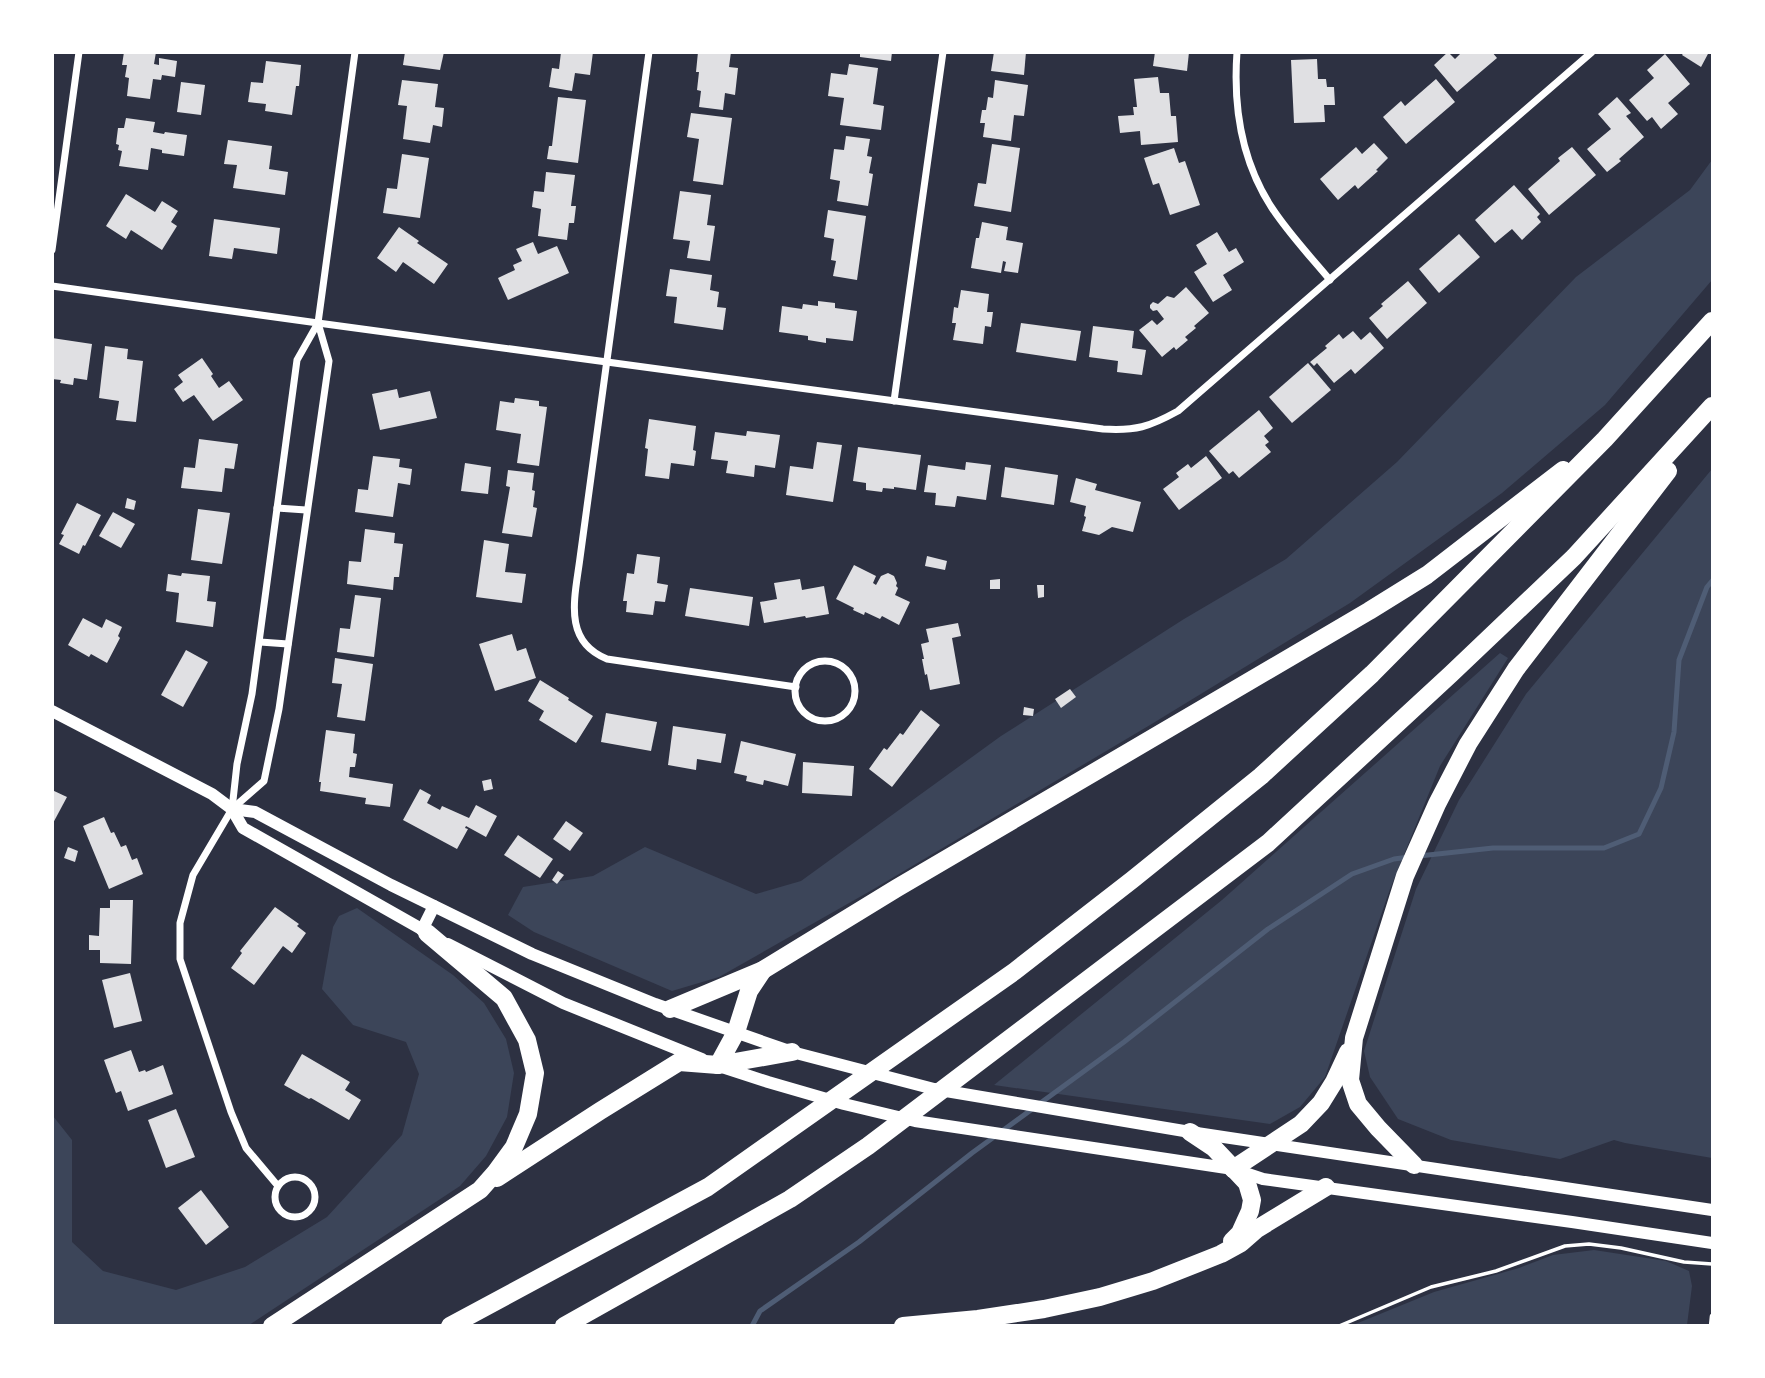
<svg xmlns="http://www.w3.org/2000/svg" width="1765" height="1378" viewBox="0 0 1765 1378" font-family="'Open Sans',sans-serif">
<rect width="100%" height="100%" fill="#2d3142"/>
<g fill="#3c4559">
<path d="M1712,160V280L1605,405L1502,493L1350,603L1150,725L872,890L719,977L672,991L534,932L508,915L523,887L593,876L645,847L756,894L801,881L1001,736L1184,619L1286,559L1397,462L1576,277L1690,190Z"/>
<path d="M1712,469V1158L1625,1143L1614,1140L1560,1159L1451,1140L1398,1119L1370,1077L1364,1051L1416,889L1459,800L1526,694Z"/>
<path d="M1500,653L1508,658L1440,766L1390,889L1325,1077L1300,1107L1270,1124L994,1085L1222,900Z"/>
<path d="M357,908L453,975L484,1003L506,1039L514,1073L507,1117L486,1156L460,1186L249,1325H53V1116L72,1140V1242L103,1271L176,1290L245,1267L327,1217L402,1135L419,1074L406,1042L353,1025L322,989L333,927L339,916Z"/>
<path d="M1594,1250L1666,1261L1689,1271L1692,1286L1687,1325H1353L1434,1292L1519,1268L1553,1255Z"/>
</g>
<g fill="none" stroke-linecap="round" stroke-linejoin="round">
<g stroke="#4f5d75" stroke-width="5">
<path d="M1419,856L1493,848H1604L1639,834L1661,788L1674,732L1679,660L1707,587L1712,581"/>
<path d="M752,1326L760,1311L859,1242L972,1153L1124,1042L1268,929L1352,874L1394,859L1409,857"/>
</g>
</g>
<g fill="#e0e0e3">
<path d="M124,52H156L154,64L159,65V58L177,61L175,77L162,75L161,80L153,79L150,99L127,96L129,78L125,77L127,65H122Z"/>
<path d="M405,52H444L440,70L403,65Z"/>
<path d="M561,52H593L590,75L575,73L572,91L549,87L552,68L559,69Z"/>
<path d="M698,52H731L729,67L738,68L735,95L725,93L723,110L699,107L701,91L697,90L699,72H696Z"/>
<path d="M860,52H892L891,61L860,57Z"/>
<path d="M994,52H1026L1024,75L991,71Z"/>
<path d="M1155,52H1189L1187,71L1153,66Z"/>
<path d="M1448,52L1455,59L1462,52H1492L1497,58L1457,92L1434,65Z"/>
<path d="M1684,52H1709L1701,67L1682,55Z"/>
<path d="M1665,54L1690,84L1668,103L1678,114L1661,129L1652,117L1647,121L1629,100L1654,78L1647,70Z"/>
<path d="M1317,59L1318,79H1326L1327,87H1334L1335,105H1324L1325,122L1294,123L1291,60Z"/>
<path d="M266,61L301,65L299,86H296L292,115L265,111L266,104L248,102L251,82L263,83Z"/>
<path d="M849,64L878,68L873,104L884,106L881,130L840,125L844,98L828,96L831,73L847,75Z"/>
<path d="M1158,77L1160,93H1169L1171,116H1176L1178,142L1141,145L1140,131L1120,133L1118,116L1134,115L1133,107H1137L1134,79Z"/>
<path d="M1436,79L1455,102L1406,144L1383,117L1401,101L1405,106Z"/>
<path d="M402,80L438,84L435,107L444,108L442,127L433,125L430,143L403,139L407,106L398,105Z"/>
<path d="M995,80L1028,85L1024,116L1014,115L1011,141L983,137L985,123H980L982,110H986L988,97L993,98Z"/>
<path d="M181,82L205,85L201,115L177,112Z"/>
<path d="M558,97L586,100L578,163L547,159L549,146H552Z"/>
<path d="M1617,97L1631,113L1626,116L1644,137L1619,159L1621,161L1607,172L1587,149L1611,129L1598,114Z"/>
<path d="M691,113L732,118L723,185L693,181L699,139L687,137Z"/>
<path d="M126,118L155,122L153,132L164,134L165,132L187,135L184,156L162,153V150L151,148L148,170L119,166L122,151L118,150L119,145L116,144L118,128H124Z"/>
<path d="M846,136L870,139L867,156L872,157L869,173L873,174L868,206L837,201L840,181L830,179L834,149L844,150Z"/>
<path d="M228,140L272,146L269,169L288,172L285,195L233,188L237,165L224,164Z"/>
<path d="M1374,143L1388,158L1376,170L1378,171L1358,189L1355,185L1338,200L1320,179L1356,147L1362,154Z"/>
<path d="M992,144L1020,148L1011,212L974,206L978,183L986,184Z"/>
<path d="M1572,147L1596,175L1549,215L1528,189L1560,161L1558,158Z"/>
<path d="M1174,148L1179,163L1185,161L1200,205L1170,215L1159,183L1153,185L1144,158Z"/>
<path d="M402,154L429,158L420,218L383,213L387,188L397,189Z"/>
<path d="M546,172L575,175L571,206H576L574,223H569L567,240L538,236L541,209L532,207L534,191L544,192Z"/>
<path d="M1514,185L1540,214L1537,217L1541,222L1522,240L1512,229L1495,243L1475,220Z"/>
<path d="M680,191L711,195L707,225L715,226L710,261L687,258L690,241L673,239Z"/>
<path d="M126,194L155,212L162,201L178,211L171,222L177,226L162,250L131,230L126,239L106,226Z"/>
<path d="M828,210L866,216L857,280L833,276L836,261L831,260L834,239L824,237Z"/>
<path d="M214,219L280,228L277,254L234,248L232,259L209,256Z"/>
<path d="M982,222L1008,227L1006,240L1023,243L1018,273L1004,271L1006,262L1003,261L1001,273L971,268L976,238H979Z"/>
<path d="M399,227L419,241L417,243L448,264L434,284L403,262L396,272L377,258Z"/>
<path d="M1217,232L1229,252L1236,248L1244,262L1223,275L1232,290L1213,302L1194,272L1207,264L1196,245Z"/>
<path d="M1459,234L1480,257L1439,293L1419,269Z"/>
<path d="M533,242L538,254L557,246L569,273L508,300L498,278L515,270L513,265L522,261L516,249Z"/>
<path d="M670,269L712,275L710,290L719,292L717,307L726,308L723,330L674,323L677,297L666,296Z"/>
<path d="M1408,281L1427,303L1387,339L1369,318L1383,306L1381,304Z"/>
<path d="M1186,287L1209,313L1194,326L1196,328L1185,337L1188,340L1176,350L1174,347L1162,357L1139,330L1152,320L1157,325L1164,319L1157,310L1153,311L1150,308V305L1153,302L1158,304L1167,296L1174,298Z"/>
<path d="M961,290L989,294L987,312H993L991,327L985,326L983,344L953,340L956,323H952L954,307L958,308Z"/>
<path d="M818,301L835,303V308L857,311L853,341L826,338V343L808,340V336L779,332L782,306L802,309L803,304L818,306Z"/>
<path d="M1021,323L1081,331L1076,361L1016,352Z"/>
<path d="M1093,326L1134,331L1132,348L1146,350L1142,375L1117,372L1118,361L1089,357Z"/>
<path d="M1353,331L1361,340L1370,332L1384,348L1355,374L1351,369L1334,383L1317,363L1314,366L1310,362L1327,348L1325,346L1339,334L1343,339Z"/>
<path d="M52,338L92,344L87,380L74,378L73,385L60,383L61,380L52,379Z"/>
<path d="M105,346L128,349L127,359L143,361L136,422L116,420L119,401L99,398Z"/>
<path d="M202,358L213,374L211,376L219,388L229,381L243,400L213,421L194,395L183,402L174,389L183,382L178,375Z"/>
<path d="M1308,363L1331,390L1292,423L1269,397Z"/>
<path d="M397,389L399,398L430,391L437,418L380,430L372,394Z"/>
<path d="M515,398L539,401V406L547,407L539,466L517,463L521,434L496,430L500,401L514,403Z"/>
<path d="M1259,410L1273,428L1264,436L1269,442L1265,445L1271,452L1239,478L1233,471L1229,474L1209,451Z"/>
<path d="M649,419L696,426L693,450L696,451L694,466L671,463L669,479L645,476L648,449L645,448Z"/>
<path d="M747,431L780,435L775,468L755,465L754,477L726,473L728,461L711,459L715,432L746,436Z"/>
<path d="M199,439L238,444L234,469L225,468L222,492L181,488L184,467L195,468Z"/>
<path d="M817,442L842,445L833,502L786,495L790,466L813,469Z"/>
<path d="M858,447L921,455L916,490L894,487V489L883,488L882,492L866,490V483L853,481Z"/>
<path d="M373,456L400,459L399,467L412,469L410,485L398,483L393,517L355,512L358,489L368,490Z"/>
<path d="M1206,456L1222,478L1179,510L1163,489L1179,477L1176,473L1188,464L1191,468Z"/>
<path d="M966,462L991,465L986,500L957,496L955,507L935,505L936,493L924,492L928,465L965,470Z"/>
<path d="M465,463L491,467L488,494L461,491Z"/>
<path d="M1005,467L1058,475L1054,505L1001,497Z"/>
<path d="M508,470L534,473L532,490L535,491L533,507L537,508L532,537L502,533L510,487L506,486Z"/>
<path d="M1076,478L1097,484L1095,490L1141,502L1133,532L1112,527L1099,535L1082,531L1086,517L1084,516L1086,506L1070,502Z"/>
<path d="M127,498L136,501L134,510L125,508Z"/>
<path d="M77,503L101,515L85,546L83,545L79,554L59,544L64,535L61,534Z"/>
<path d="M198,509L230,513L222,564L191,560Z"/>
<path d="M113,512L135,524L121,548L99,536Z"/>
<path d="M365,529L395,533L394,543L403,544L399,577H394L393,590L347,584L349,561L361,562Z"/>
<path d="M484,540L509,544L505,572L526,574L522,603L476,597Z"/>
<path d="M637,554L660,557L657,583L668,585L665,602L655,601L653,615L626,612L627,601H623L627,573L634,574Z"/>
<path d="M927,556L947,561L945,570L925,566Z"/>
<path d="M854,565L876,576L873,583L876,585L881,576L888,573L894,576L897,583L896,586L898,588L895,595L910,602L899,625L882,616L880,619L865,612L864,615L853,610L854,608L836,599Z"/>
<path d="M182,573L210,576L207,601L216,602L213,627L176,622L179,593L166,591L168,574L181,576Z"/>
<path d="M800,579L802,590L824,586L829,614L806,618L805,616L764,623L760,602L777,599L774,583Z"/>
<path d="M1000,579V589H990V580Z"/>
<path d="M1037,585H1044V597L1038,598Z"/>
<path d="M690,588L753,597L749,626L685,616Z"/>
<path d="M355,595L381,598L374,657L337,652L340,628L350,629Z"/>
<path d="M83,618L102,628L106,619L122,627L118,636L120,638L107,663L91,654L89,657L68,645Z"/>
<path d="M958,623L961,636L952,638L960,684L930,690L927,674L925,675L922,659H924L921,644L929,642L926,629Z"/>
<path d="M512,634L517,651L526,648L536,678L495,691L479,644Z"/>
<path d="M186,650L208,662L183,707L161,695Z"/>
<path d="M335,658L373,664L365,721L337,717L342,684L332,683Z"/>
<path d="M540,680L569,698L568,700L593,716L576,743L539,720L544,711L528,701Z"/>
<path d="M1070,689L1076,697L1061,708L1055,699Z"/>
<path d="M1024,707L1034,709L1033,716L1023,715Z"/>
<path d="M921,710L940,725L892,787L869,769L884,748L887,750L900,733L903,735Z"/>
<path d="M606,713L657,722L651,751L601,742Z"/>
<path d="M673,726L726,734L721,763L697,759L696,770L668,765Z"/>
<path d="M326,730L355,734L353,753L357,754L355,767H350L349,777L393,784L390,807L365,804L366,798L320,791L321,782H319Z"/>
<path d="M741,741L796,754L788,786L764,780L763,785L746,781L747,776L734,773Z"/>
<path d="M803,762L854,766L852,796L802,793Z"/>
<path d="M491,779L493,789L484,791L482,781Z"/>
<path d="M420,789L431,795L427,803L440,810L442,806L469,818L476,805L497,816L486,837L466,826L465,828L468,829L457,849L403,820Z"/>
<path d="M52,790L67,797L52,825Z"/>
<path d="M104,817L111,833L114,832L121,847L126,845L132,860L137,858L143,874L109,889L83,826Z"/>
<path d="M566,821L583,833L570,851L553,839Z"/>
<path d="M518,835L553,859L540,878L504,855Z"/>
<path d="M68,847L78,851L75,862L64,858Z"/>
<path d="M558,871L564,875L557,884L552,880Z"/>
<path d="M110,900H133L131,964L100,963V950H89V935L99,936L100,908H110Z"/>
<path d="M275,907L299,924L297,926L306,933L292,953L283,946L254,985L231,968L242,953L240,951Z"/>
<path d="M130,973L142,1021L114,1028L102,980Z"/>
<path d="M131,1050L139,1072L145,1070L146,1072L163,1065L173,1094L128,1111L121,1091L116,1093L104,1060Z"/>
<path d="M302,1054L350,1082L345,1090L361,1100L349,1120L311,1098L309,1099L284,1085Z"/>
<path d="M176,1109L195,1157L166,1168L148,1120Z"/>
<path d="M201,1190L229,1227L206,1245L178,1208Z"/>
</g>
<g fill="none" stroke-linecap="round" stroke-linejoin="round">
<path stroke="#fff" stroke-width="3.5" d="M1339,1326L1431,1287L1496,1271L1565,1246L1589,1244L1621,1248L1684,1262L1712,1264"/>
<path stroke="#fff" stroke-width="4.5" d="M1711,1326L1712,1316"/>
<g stroke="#fff" stroke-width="7">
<path d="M649,52L580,558C575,597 562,641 607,659L796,687"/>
<path d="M1237,52C1233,107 1242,162 1272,208C1289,234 1310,256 1330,280"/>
<path d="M52,250L79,52"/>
<path d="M52,286L318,323L1103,429C1136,431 1149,427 1178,411L1592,52"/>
<path d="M894,401L943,52"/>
<path d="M277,508L306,510"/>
<path d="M260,642L288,644"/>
<circle cx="825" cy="691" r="30"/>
<path d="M232,809L237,764L252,694L297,360L318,323L355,52"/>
<circle cx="295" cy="1197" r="20"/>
<path d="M278,1186L246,1148L231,1112L180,959V923L193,875L232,809L264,781L279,709L329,361L318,323"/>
</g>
<g stroke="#fff" stroke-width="12">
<path d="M52,711L212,794L232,809L243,828L432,935"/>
<path d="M232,809L255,812L391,885L532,954L655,1004L792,1052L934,1089L1190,1132L1712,1210"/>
<path d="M422,930L434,906"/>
<path d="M448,944L563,1003L702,1059"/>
<path d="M719,1066L768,1082L844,1104L915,1121L1233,1169L1263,1179L1572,1222L1712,1243"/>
</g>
<g stroke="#fff" stroke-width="18">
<path d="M670,1009L763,970L897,888L1369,611L1427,575L1563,470"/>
<path d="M718,1065L736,1032L749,991L763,970"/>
<path d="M1190,1132L1214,1148L1247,1183L1252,1200L1250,1211L1240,1233L1232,1241"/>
<path d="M1414,1165L1378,1128L1358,1104L1350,1080L1354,1038L1405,876L1437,804L1468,744L1516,669L1668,471"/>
<path d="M1233,1169L1301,1124L1321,1103L1334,1082L1348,1052"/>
<path d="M497,1178L600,1111L679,1062L718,1065L792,1052"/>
<path d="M272,1326L480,1190L495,1173L514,1147L528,1114L535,1073L527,1040L504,998L427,933"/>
<path d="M450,1326L708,1187L1015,971L1132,880L1261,776L1372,674L1605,439L1712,321"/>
<path d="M564,1326L790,1199L868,1146L1268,843L1451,674L1574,557L1712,406"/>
<path d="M903,1326L978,1319L1044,1309L1100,1297L1153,1281L1221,1254L1241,1243L1257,1229L1326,1187"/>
</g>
</g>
<rect width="1765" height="1378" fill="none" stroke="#ffffff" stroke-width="108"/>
</svg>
